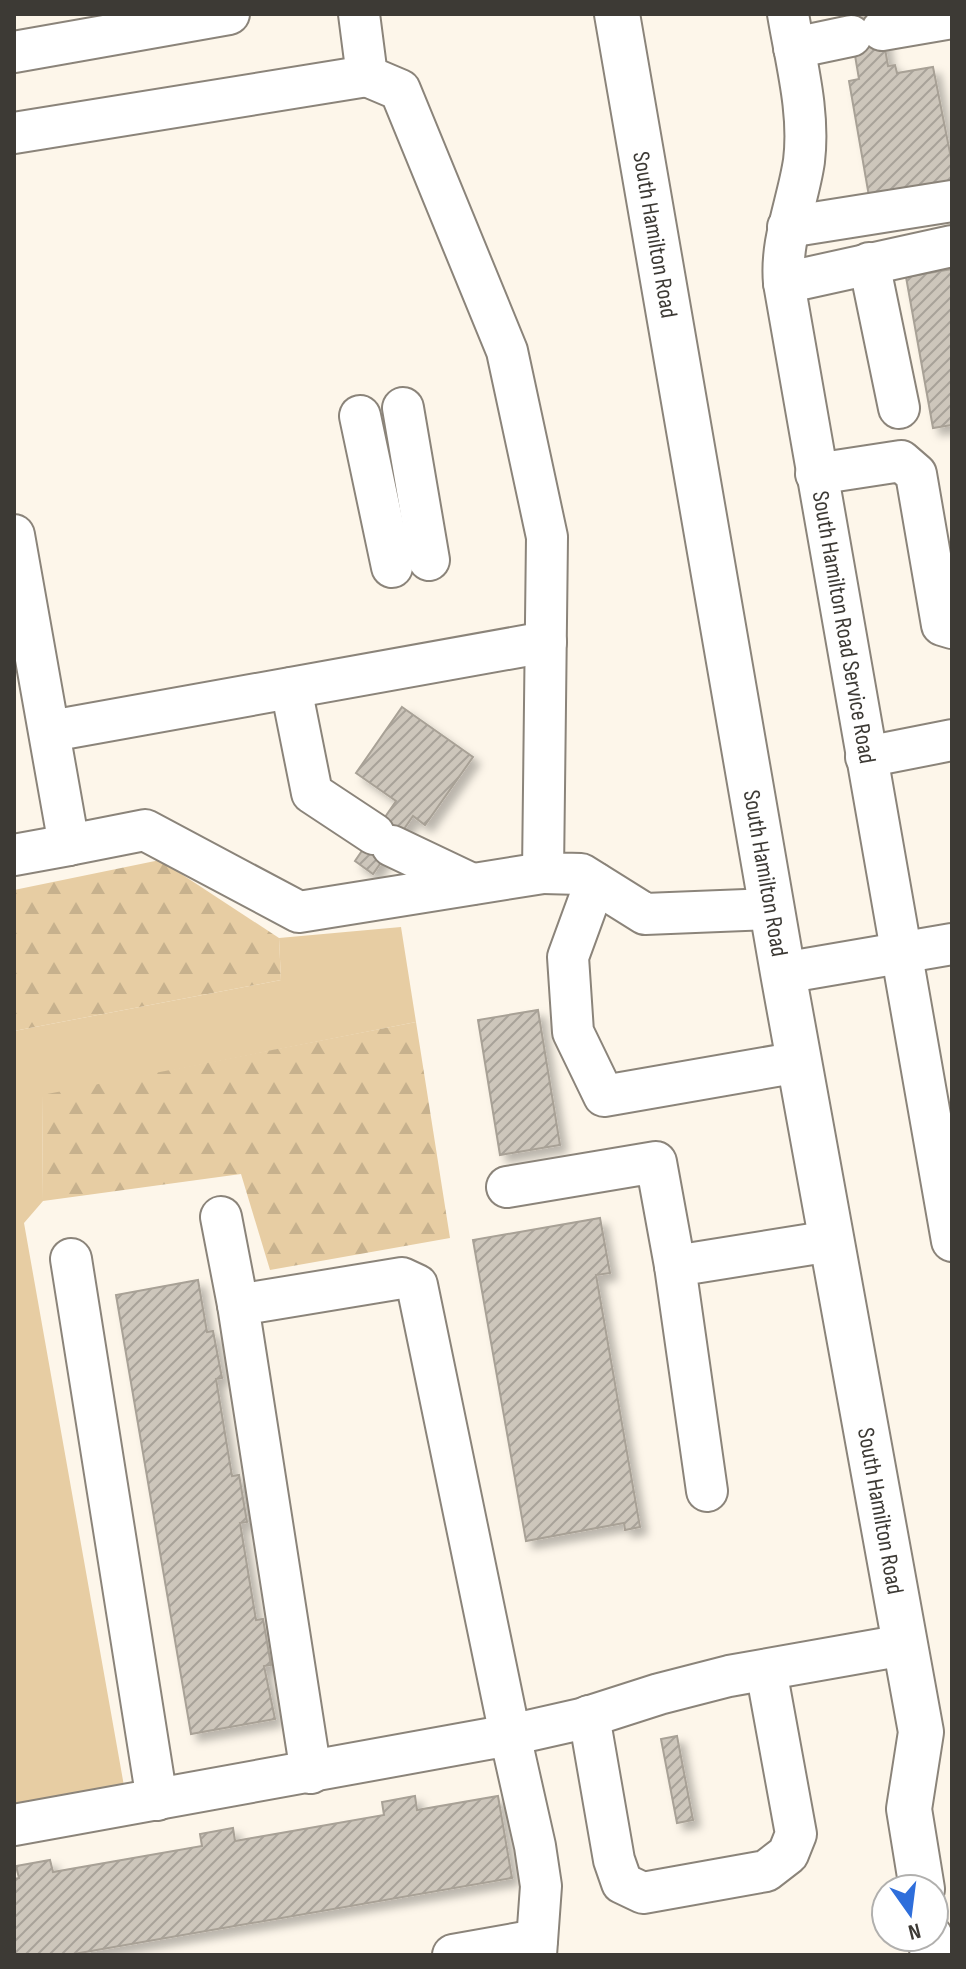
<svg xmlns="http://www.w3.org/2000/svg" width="966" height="1969" viewBox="0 0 966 1969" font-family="'Sofia Sans Condensed',sans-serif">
<defs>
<pattern id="forest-firs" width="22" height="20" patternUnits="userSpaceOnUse" patternTransform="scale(2)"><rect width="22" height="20" fill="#e7cda3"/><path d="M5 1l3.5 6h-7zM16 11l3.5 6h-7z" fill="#c7b18d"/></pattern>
<pattern id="building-hatch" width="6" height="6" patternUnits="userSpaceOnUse" patternTransform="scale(2)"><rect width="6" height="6" fill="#cdc6bb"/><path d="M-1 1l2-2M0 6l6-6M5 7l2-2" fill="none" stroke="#a8a299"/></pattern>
<filter id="shadow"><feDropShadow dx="7" dy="7" stdDeviation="4" flood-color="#0004"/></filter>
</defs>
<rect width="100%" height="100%" fill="#fdf6ea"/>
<path fill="#e7cda3" d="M401,927L416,1022L42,1096L43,1201L24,1223L124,1786L14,1803V1031L281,980L279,938Z"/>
<g fill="url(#forest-firs)">
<path d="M160,860L279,938L281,980L14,1031V890Z"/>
<path d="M416,1022L450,1238L270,1270L241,1174L43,1201L42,1095Z"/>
</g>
<g fill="url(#building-hatch)" stroke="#a8a196" stroke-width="2" filter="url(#shadow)">
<path d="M848,14H879L888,66L895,65L897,73L933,67L952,163V188L870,202L849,81L859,79Z"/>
<path d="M952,269V425L933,428L906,277Z"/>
<path d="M402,707L473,757L425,825L413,816L373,874L355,861L396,801L356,773Z"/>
<path d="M538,1010L560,1145L500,1155L478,1020Z"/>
<path d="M600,1218L610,1273L596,1275L640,1527L625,1530L624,1523L526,1541L473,1240Z"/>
<path d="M198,1280L207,1332L213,1331L222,1378L216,1379L232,1476L239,1475L247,1522L240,1523L256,1620L263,1619L271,1665L264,1666L275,1719L191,1734L116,1295Z"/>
<path d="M677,1736L693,1820L677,1823L661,1739Z"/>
<path d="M415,1796L417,1810L498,1796L512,1878L68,1955H14V1879L19,1878L16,1866L50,1860L53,1872L202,1846L200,1834L233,1828L235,1841L384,1815L382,1802Z"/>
</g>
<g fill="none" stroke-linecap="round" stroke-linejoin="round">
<defs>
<g id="minor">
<path d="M359,14L367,76L400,90L507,351L547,537L543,873L581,874L645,914L772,909"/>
<path id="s1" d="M788,14C796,62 810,112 804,161C798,202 780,241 784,283L952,1241"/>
<path d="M882,30L952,18"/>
<path d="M794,48L851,36"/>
<path d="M14,52L229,14"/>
<path d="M14,133L367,76"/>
<path d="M788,227L952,201"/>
<path d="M869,263L899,408"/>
<path d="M784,283L952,246"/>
<path d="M403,408L429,560"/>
<path d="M360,416L392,567"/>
<path d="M816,474L901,461L916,474L942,625L952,628"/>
<path d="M14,535L69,845L145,830L299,912L543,873"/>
<path d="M291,688L312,793L374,834"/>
<path d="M51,731L546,642"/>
<path d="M866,757L952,740"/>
<path d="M392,846L472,884"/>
<path d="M14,855L69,845"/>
<path d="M595,883L568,957L573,1032L604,1096L799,1062"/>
<path d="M783,973L952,944"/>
<path d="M507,1187L656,1162L675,1266"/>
<path d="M221,1217L238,1305"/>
<path d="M71,1259L157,1800"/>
<path d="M707,1491L675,1266L831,1241"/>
<path d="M589,1716L614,1860L622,1883L643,1893L766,1871L788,1854L796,1834L766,1670"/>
<path d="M311,1773L238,1305L402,1278L417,1285L510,1735L581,1719L659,1694L729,1676L904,1645"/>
<path d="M14,1825L510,1735L535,1846L541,1886L536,1955"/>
<path d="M453,1955L537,1940"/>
</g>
<g id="major">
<path id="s2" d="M617,14L783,973L921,1732L909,1809L922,1889"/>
<path d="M930,1937L933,1955"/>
</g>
</defs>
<use href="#minor" stroke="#8b847a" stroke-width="44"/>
<use href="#major" stroke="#8b847a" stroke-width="48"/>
<use href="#minor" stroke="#fff" stroke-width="40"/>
<use href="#major" stroke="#fff" stroke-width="44"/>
</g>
<g text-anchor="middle" stroke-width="6" stroke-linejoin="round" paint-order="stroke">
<g font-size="24" fill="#3d3a35" stroke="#fff">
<text dy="8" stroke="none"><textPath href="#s2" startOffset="224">South Hamilton Road</textPath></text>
<text dy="8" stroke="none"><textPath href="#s1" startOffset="622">South Hamilton Road Service Road</textPath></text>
<text dy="8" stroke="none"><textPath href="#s2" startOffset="872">South Hamilton Road</textPath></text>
<text dy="8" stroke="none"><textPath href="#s2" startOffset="1520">South Hamilton Road</textPath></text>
</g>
</g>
<rect width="966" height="1969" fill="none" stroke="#3d3a35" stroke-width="32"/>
<g transform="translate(910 1913) rotate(166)"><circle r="38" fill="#ffffff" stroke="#b1b0ae" stroke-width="2"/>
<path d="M0-6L14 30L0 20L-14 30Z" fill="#2e6edb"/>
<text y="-12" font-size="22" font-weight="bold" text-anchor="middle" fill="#3d3a35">N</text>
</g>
</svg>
